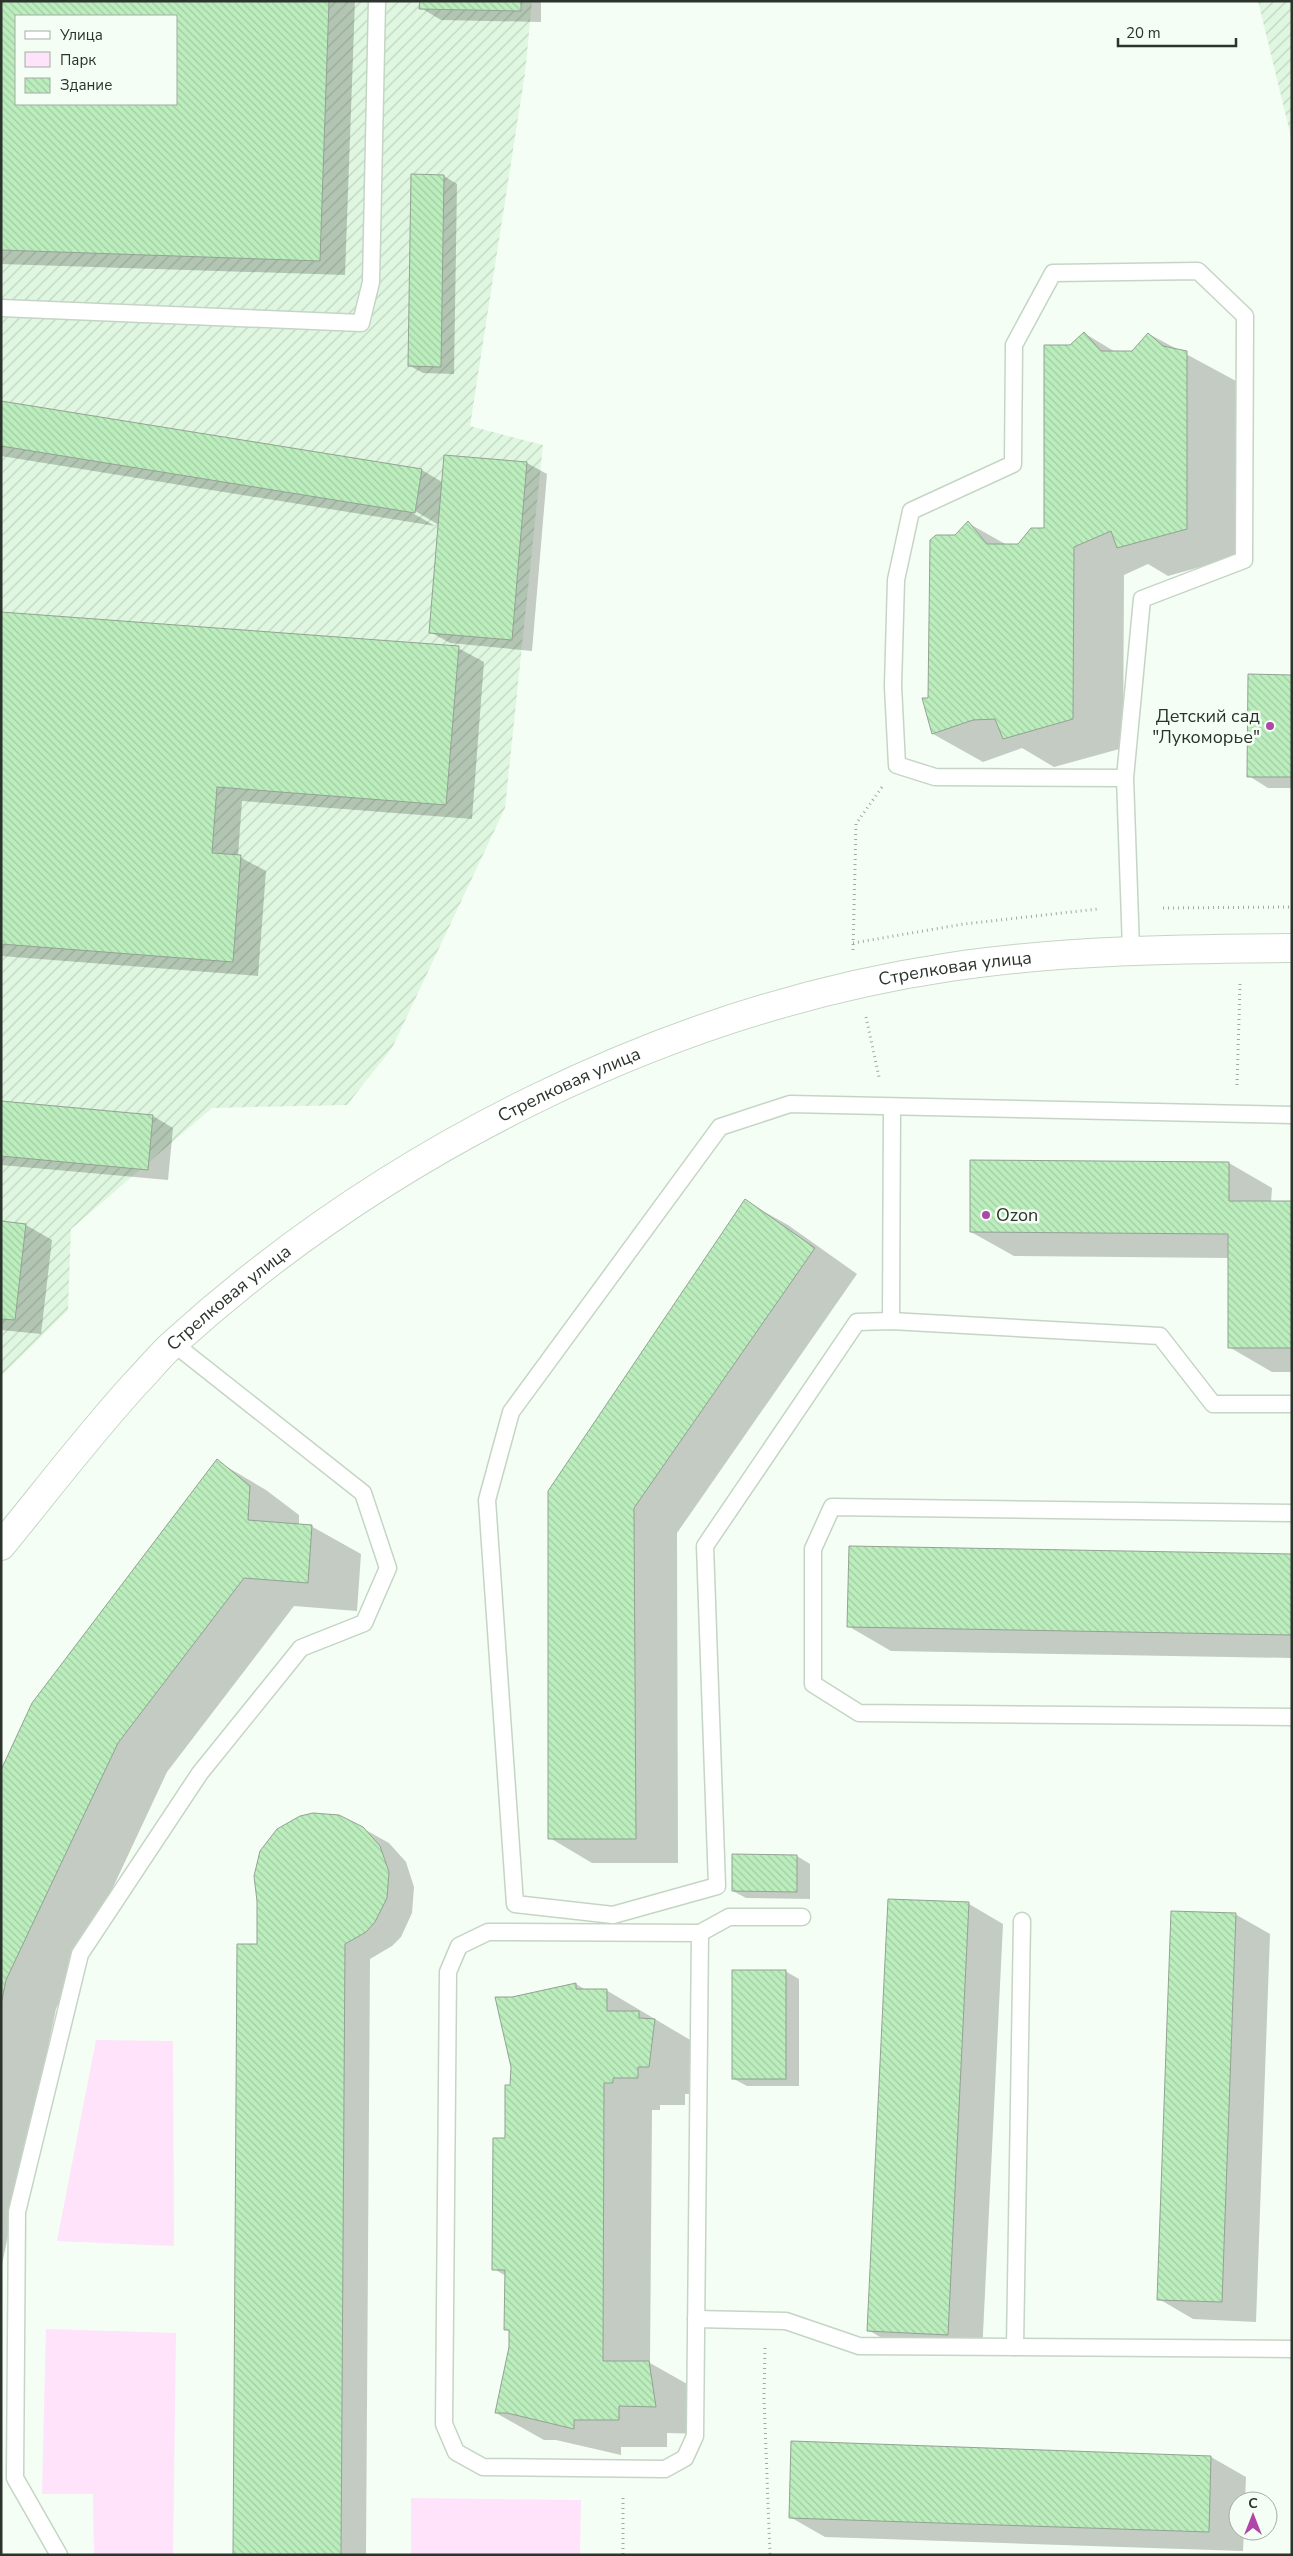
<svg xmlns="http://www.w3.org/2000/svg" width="1293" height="2556" viewBox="0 0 1293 2556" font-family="'Nunito Sans',sans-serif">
<defs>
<pattern id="industrial-furrows" width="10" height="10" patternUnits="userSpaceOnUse" patternTransform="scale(1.25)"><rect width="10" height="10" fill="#dff7e0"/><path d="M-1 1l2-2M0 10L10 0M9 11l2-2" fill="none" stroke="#c0d4c0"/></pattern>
<pattern id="building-back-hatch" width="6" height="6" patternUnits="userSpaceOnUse" patternTransform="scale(1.25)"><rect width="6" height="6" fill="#bbedbd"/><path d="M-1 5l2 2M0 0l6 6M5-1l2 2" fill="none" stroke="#a1cca3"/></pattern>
</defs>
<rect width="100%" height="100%" fill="#f4fef4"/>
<g fill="url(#industrial-furrows)" fill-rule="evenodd">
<path d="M1,1H532L525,73L470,426L543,445L505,808L392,1048L347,1105L212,1108L71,1229L68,1310L1,1376ZM16,16H176V104H16Z"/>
<path d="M1258,1H1292V141Z"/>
</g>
<g fill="#fee3fa">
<path d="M96,2040L173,2041L174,2246L57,2241Z"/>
<path d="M46,2329L176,2333L173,2555H94L93,2494H42Z"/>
<path d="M411,2498L581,2500L580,2555H411Z"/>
</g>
<g fill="#0003" fill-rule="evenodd">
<path d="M1,1H355L345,275L1,264ZM16,16H176V104H16Z"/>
<path d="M421,1H541V22L441,20L421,8Z"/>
<path d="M444,176L457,184L454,374L423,373L410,366Z"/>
<path d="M1084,333L1117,353H1133L1149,334L1236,381V557L1168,576L1148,564L1124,575L1123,748L1054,767L1022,748L983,762L933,734L923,699H930L956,537L968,523L1007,545H1019L1045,530L1071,346Z"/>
<path d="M1,402L422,470L442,482L445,456L527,463L547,474L532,651L450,643L430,632L439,525L410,508L409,511L435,526L1,456Z"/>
<path d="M1,613L458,648L484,662L472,819L242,801L238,856L266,871L258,976L1,956Z"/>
<path d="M1292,676V788H1268L1249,776Z"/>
<path d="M1,1102L153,1116L173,1128L168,1180L1,1165Z"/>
<path d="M1229,1163L1272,1188L1271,1202H1292V1372H1272L1229,1347V1258L1014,1256L971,1232Z"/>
<path d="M745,1201L788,1225L857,1274L677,1533L678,1863H592L550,1838L549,1491Z"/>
<path d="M1,1222L26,1225L52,1240L41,1334L1,1330Z"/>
<path d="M217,1461L266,1490L299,1515V1525L311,1526L361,1554L357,1611L294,1606L167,1772L56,2009L1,2269V2280V1773Z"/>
<path d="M1292,1555V1658L891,1651L848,1626Z"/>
<path d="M288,1823L362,1828L389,1843L406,1862L414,1887L412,1913L401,1937L392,1946L370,1959L366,2555H234L258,1945L257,1863L268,1840Z"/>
<path d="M797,1856L810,1864V1899L746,1898L733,1891Z"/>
<path d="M969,1904L1003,1924L982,2354L903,2350L868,2330Z"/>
<path d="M1235,1914L1270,1934L1256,2322L1193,2319L1159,2299Z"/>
<path d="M785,1971L799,1979V2086H747L734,2079Z"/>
<path d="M576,1984L586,1990H606L702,2047L696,2094H685V2105H660V2110H652L650,2363L696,2389L703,2434L667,2433V2447H621V2455L556,2440H544L496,2413L510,2347V2332L506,2329V2276L494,2269L511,2086L513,1998Z"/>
<path d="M793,2442L1211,2457L1246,2477L1245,2501H1238V2531H1244L1243,2551L825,2537L790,2517Z"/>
</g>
<g fill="url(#building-back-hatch)" stroke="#93a393" fill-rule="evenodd">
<path d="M1,1H329L320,261L1,250ZM16,16H176V104H16Z"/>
<path d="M420,1H521V11L419,9Z"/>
<path d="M411,174L444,175L441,367L408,366Z"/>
<path d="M1084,332L1101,351H1132L1148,333L1163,346L1187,351V529L1117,548L1111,531L1074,547L1073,719L1003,739L995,719L973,720L932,734L922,698H928L930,540L936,535H955L968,521L987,544H1018L1031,528H1044V345H1070Z"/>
<path d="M1,401L422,469L415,513L1,446Z"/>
<path d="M444,455L527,462L512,640L429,633Z"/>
<path d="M1,612L459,646L446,805L217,787L212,853L241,855L233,962L1,944Z"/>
<path d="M1248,674L1292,675V777H1247Z"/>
<path d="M1,1101L153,1115L148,1170L1,1156Z"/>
<path d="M970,1160L1229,1162V1201H1292V1348H1228V1234L970,1232Z"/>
<path d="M745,1199L815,1248L634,1508L636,1839H548V1491Z"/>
<path d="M1,1221L26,1224L15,1320L1,1319Z"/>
<path d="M217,1459L250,1486L248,1520L312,1525L308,1583L244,1578L118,1743L6,1980L1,2005V1770L32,1703Z"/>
<path d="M849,1546L1292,1554V1635L847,1627Z"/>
<path d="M313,1813L339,1815L363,1827L380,1846L389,1872L387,1898L375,1922L366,1932L345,1944L341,2555H233L237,1944H257V1901L254,1876L260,1851L277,1829L300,1816Z"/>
<path d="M732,1854L797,1855V1892L732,1891Z"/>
<path d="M888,1899L969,1902L948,2335L867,2331Z"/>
<path d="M1171,1911L1236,1913L1222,2302L1157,2300Z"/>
<rect x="732" y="1970" width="54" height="109"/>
<path d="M576,1983V1989H607V2011H639V2018L655,2019L649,2067H638V2078H613V2083H604L603,2361H649L656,2407L619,2406V2420H574V2429L507,2413H495L509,2347V2330H504L505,2270H492L493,2138H505V2085H510L511,2067L495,1997H512Z"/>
<path d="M791,2441L1211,2456L1209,2532L789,2518Z"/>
</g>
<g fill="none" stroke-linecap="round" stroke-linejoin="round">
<defs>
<g id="service">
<path d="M1,308L361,323L371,282L377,1"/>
<path d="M1125,778L935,777L897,765L893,686L896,580L911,511L1013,464L1014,345L1053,273L1198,271L1245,316L1244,560L1142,599L1125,778L1131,949"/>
<path d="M1292,1115L790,1104L720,1127L511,1412L487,1500L515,1904L613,1915L717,1886L705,1546L857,1322L891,1321L1160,1336L1213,1404H1292"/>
<path d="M891,1321L892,1108"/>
<path d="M1292,1513L832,1507L813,1549V1684L859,1713L1292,1717"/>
<path d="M488,1932L700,1933L695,2436L685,2458L665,2469L483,2467L456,2452L444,2424L448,1972L459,1946Z"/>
<path d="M700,1933L729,1917H802"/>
<path d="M696,2319L786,2321L859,2346L1292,2349"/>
<path d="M1015,2347L1022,1921"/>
<path d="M59,2555L15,2478L17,2212L80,1954L200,1773L301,1648L364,1623L388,1568L363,1493L173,1343"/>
</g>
<g id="minor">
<path id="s1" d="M1,1546C45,1492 87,1437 134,1385C148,1371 160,1355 175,1342C386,1151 668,1009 950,967C1063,950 1178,949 1292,948"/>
</g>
</defs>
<use href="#service" stroke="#c5d5c5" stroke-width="19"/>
<use href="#minor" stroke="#c5d5c5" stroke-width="30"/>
<g stroke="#a1aaa1" stroke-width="3" stroke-dasharray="1 4" stroke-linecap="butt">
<path d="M1163,908L1292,907"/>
<path d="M853,943L964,924L1098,909"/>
<path d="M853,950L856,824L882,787"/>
<path d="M866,1017L879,1077"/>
<path d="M1237,1085L1240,984"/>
<path d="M765,2348L764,2398L770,2555"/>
<path d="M623,2498V2555"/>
</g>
<use href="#service" stroke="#fff" stroke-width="16"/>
<use href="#minor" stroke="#fff" stroke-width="28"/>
</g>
<g fill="#af46a8" stroke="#f4fef4" stroke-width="2">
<circle cx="1270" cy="726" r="5"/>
<circle cx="986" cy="1215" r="5"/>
</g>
<g text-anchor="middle" stroke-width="5" stroke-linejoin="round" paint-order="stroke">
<g font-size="18" fill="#2c332c" stroke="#f4fef4" text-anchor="end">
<text x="1260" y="722">Детский сад<tspan x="1260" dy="21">"Лукоморье"</tspan></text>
<text x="996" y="1221" text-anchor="start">Ozon</text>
</g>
<g font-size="18" fill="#2c332c" stroke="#f4fef4">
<text dy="6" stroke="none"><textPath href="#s1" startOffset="1146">Стрелковая улица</textPath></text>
<text dy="6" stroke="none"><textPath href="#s1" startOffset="741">Стрелковая улица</textPath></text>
<text dy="6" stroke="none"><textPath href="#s1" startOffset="338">Стрелковая улица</textPath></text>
</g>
</g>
<rect width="1293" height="2556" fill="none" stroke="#2c332c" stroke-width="5"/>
<rect x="15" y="15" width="162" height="90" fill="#f4fef4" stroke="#a4ada4"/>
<rect x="25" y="31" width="25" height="8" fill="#ffffff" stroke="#a4ada4"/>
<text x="60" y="40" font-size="15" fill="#2c332c">Улица</text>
<rect x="25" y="52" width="25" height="15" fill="#fee3fa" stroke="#a4ada4"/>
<text x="60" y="65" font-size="15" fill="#2c332c">Парк</text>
<rect x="25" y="78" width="25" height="15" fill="url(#building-back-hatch)" stroke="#a4ada4"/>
<text x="60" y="90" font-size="15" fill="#2c332c">Здание</text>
<g transform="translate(1253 2516)"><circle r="24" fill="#f4fef4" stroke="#a4ada4"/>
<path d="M0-4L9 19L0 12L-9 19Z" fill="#af46a8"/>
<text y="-8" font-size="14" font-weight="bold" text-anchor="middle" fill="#2c332c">С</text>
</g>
<path d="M1118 38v8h118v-8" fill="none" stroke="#2c332c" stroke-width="2.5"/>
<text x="1126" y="38" font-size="15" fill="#2c332c" stroke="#f4fef4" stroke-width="4" paint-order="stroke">20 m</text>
</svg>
